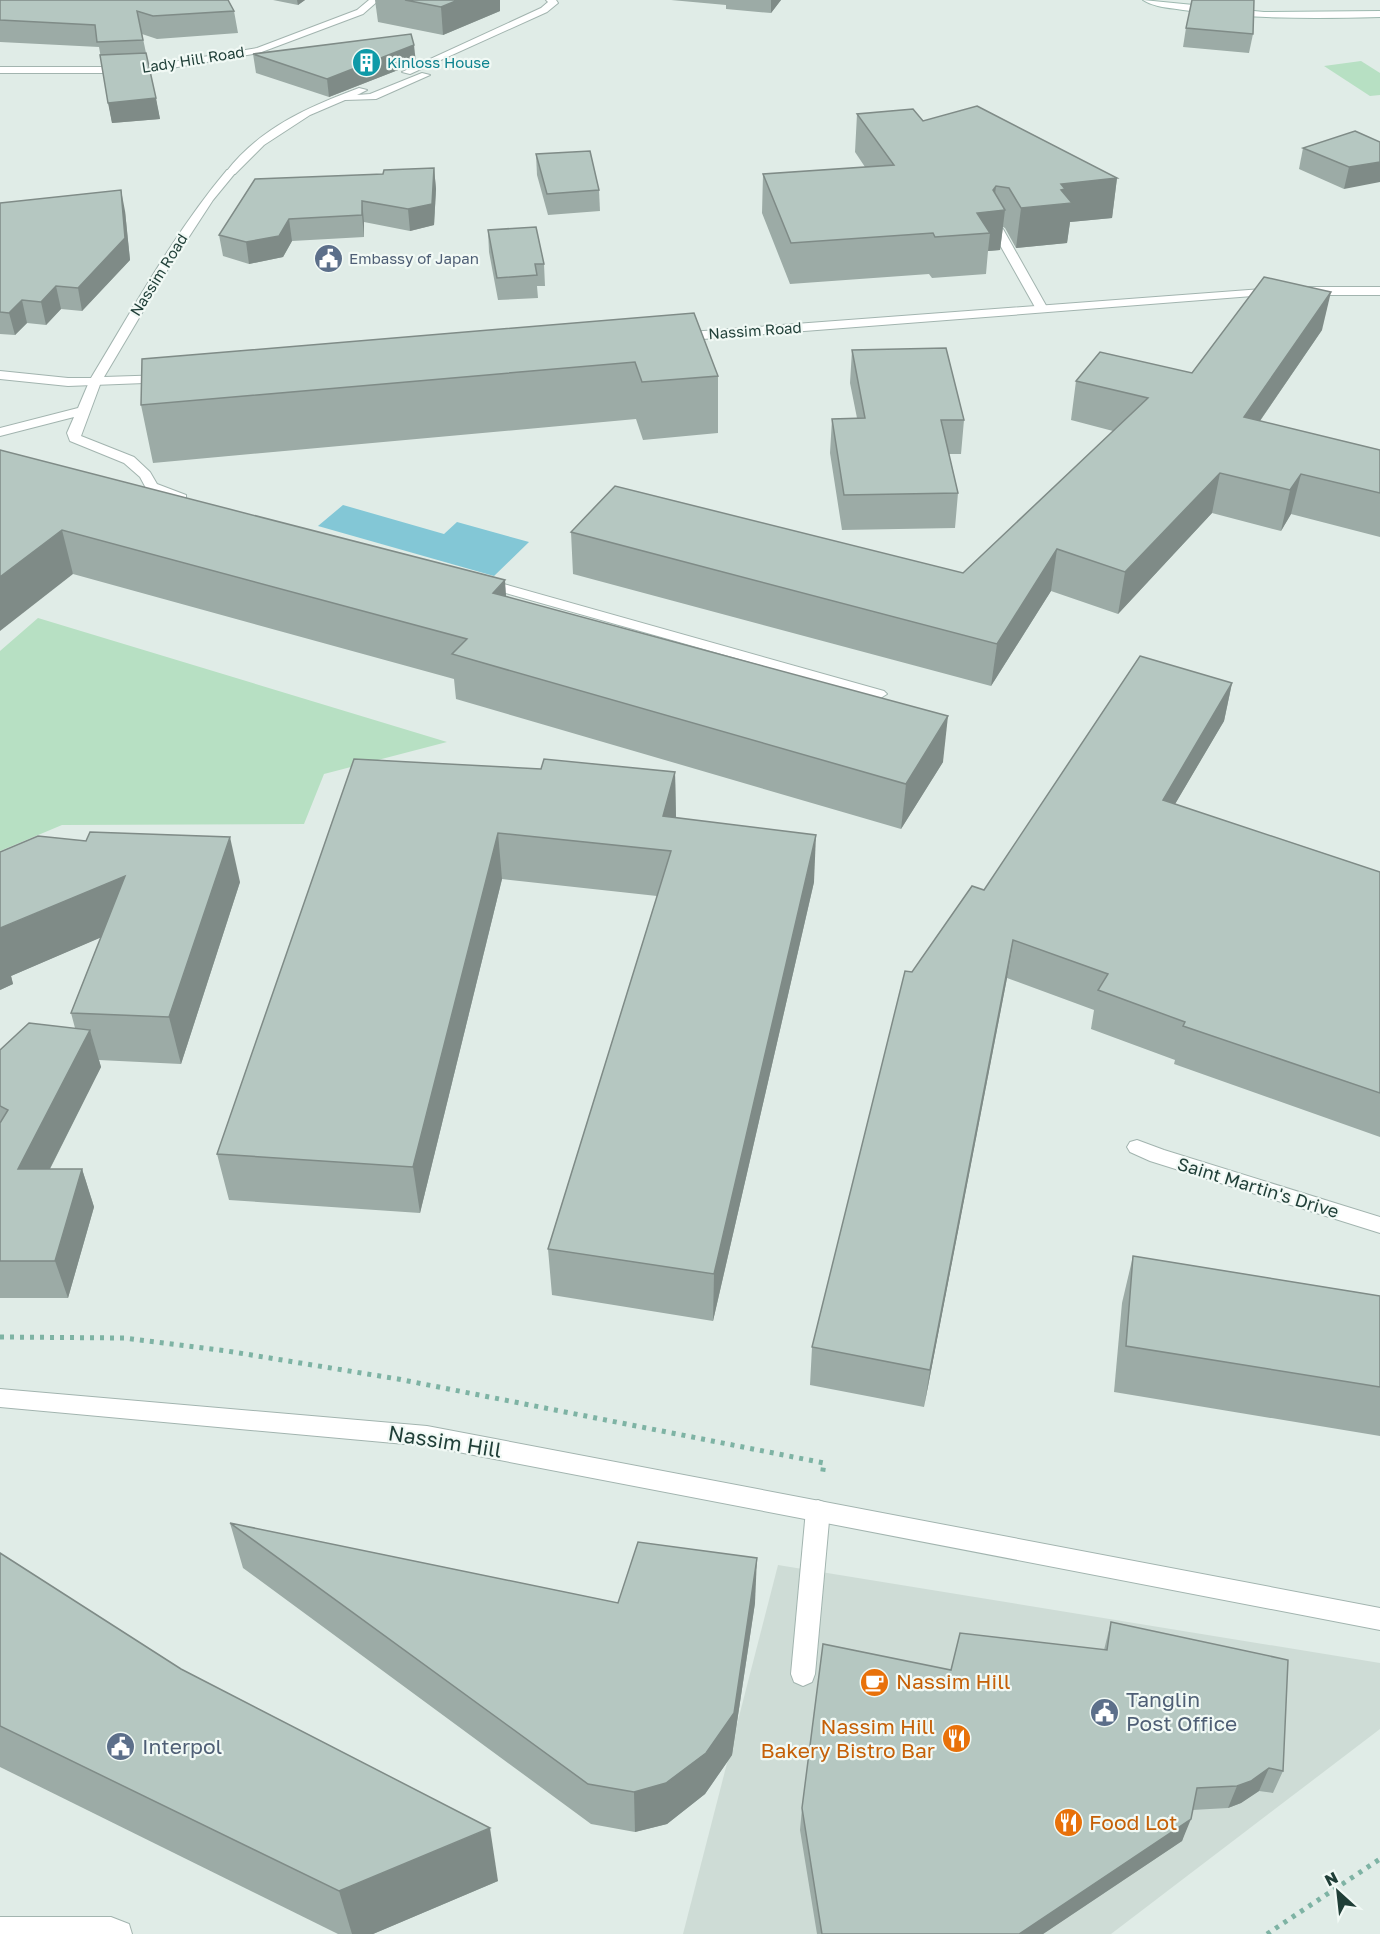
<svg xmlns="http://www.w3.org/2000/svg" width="1380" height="1934" viewBox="0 0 1380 1934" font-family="'Golos Text',sans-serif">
<rect width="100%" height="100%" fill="#e0ece7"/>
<path fill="#cedcd6" d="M778,1565L1380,1663V1729L1111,1934H683Z"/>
<g fill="#b7e0c3">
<path d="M1361,61L1380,73V95L1370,96L1324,66Z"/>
<path d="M38,618L447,742L324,774L304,824L62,825L0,851V651Z"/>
</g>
<path fill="#83c7d6" d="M343,505L444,534L457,522L529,542L494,576L318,526Z"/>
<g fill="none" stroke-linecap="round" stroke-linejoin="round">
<defs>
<g id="lane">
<path d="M546,0H556L558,3L547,12L410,74L402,72L541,8L548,2Z"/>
<path d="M422,73L430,75L376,99L345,100L310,115L264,145L235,174L226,172C260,128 308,107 359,88L367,90L357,95L370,94Z"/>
<path d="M993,227L1003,229L1048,309L1046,312L1036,309L991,229Z"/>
<path d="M95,378L101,382L81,436L134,457L150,472L157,484L186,495V501H176L147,490L140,477L124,463L70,441L67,433L74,417L0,436V428L78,408L89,382Z"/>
<path d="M482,578L884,691L887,694L879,699L874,697L477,585L475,582L477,579Z"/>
<path d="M818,1500L826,1503L830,1510L815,1674L812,1682L803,1686L794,1682L791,1674L806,1510L810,1503Z"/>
<path d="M0,1917H111L129,1924L132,1934H0Z"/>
</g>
<g id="street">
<path d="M369,0H379L363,14L259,53L160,70L114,73H0V67H114L160,64L257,48L357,10Z"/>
<path d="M227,170L236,172L213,200L168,269L104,377L166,375L170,376V382L68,386L0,379V371L68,378H91C134,307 174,233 227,170Z"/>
<path d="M1380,287V295H1303L1297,291L1303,287Z"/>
<path d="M1275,288L1279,290V294L677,341L671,337L677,333Z"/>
<path d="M1137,1140L1164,1150L1380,1217V1233L1150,1161L1130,1152L1127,1147L1130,1142Z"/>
<path d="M0,1389L427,1426L1380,1608V1630L427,1446L0,1407Z"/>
</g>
<path id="secondary" d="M1143,0L1264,12L1380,11V17C1314,19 1248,19 1183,10C1171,8 1153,7 1143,0Z"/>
</defs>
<use href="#lane" stroke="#a2b4af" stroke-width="2"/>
<use href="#street" stroke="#a2b4af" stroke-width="2"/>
<use href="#secondary" stroke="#9eb9b0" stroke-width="2"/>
<g stroke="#7eb3a4" stroke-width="5" stroke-dasharray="4 6" stroke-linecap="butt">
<path d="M0,1337L124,1338L227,1351L398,1379L824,1463L822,1477"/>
<path d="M1267,1934L1380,1859"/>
</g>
<use href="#lane" fill="#fff" fill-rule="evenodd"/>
<use href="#street" fill="#fff" fill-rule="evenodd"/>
<use href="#secondary" fill="#fff" fill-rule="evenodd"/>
</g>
<g fill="#9caba6">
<path d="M0,0L234,11L238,33L157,39L142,34L160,119L112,123L99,47L0,42Z"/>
<path d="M273,0H305L298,5Z"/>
<path d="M375,0H500V11L443,35L378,22Z"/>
<path d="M671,0H781L771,13L726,9V5Z"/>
<path d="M1186,28L1253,34L1249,53L1183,47Z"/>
<path d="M253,54L416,63L329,97L256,73Z"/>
<path d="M857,114L923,121L1117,178L1112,218L1070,222L1067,243L1016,248L1005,228L1003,227L1000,250L988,251L986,274L932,278L929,274L790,284L762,213L763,174L865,167L855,152Z"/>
<path d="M1380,142L1344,189L1299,169L1303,148Z"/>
<path d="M536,154L599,190L600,211L548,215L537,175Z"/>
<path d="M434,168L436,189L434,225L410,231L364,222V237L292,241L283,257L249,264L223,256L219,235L383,174Z"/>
<path d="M0,203L125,211L130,260L82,311L61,309L46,325L27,323L15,335L0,334Z"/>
<path d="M488,230L544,264L545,286H537L538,298L498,300L489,252Z"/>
<path d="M694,313L718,376V433L643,440L636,419L153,463L141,405Z"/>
<path d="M1322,330L1260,421L1380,450V537L1291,514L1281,531L1212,513L1118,614L1051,591L991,686L573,574L571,532L963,573L1113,431L1071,420L1076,381L1192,373Z"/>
<path d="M852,350L964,420L961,454H949L958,493L955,528L842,530L830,453L832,419L857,418L850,383Z"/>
<path d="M0,450L506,596L943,762L901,829L456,699L454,679L73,574Z"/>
<path d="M1232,683L1224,721L1175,804L1380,872V1137L1174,1064L1175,1060L1091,1029L1094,1010L1007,978L924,1407L810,1385L812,1347L912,972L984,890Z"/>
<path d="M541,769L675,772L676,818L814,882L713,1321L552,1295L548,1249L657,896L502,879L420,1213L229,1200L217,1154Z"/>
<path d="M86,841L240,882L181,1064L99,1060L101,1067L50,1169H82L94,1207L68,1298H0V1050L75,1028L71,1013L101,937L11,976L13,984L0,990Z"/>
<path d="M1133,1256L1380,1296V1436L1114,1392L1122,1303Z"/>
<path d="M230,1523L618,1603H755L732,1755L705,1794L667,1824L635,1832L591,1824L243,1568Z"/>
<path d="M0,1553L498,1881L373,1934H338L0,1767Z"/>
<path d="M1111,1622L1283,1771L1273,1793L1259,1791L1241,1803L1228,1808L1192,1810L1182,1841L1043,1934H817L800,1830L802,1808L951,1670L1104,1650Z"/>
</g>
<g fill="#7f8b87">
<path d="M297,0H305L298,5Z"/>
<path d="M458,0H500V11L443,35L441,7Z"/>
<path d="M771,0H781L771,13Z"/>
<path d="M414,45L416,63L329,97L327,79Z"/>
<path d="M156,98L160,119L112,123L108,103Z"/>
<path d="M1380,162V182L1344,189L1349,167Z"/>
<path d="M434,168L436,189L434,225L410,231L408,209Z"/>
<path d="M1117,178L1112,218L1070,222L1067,243L1016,248L1021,208L1061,184Z"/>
<path d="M996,186L993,211L1005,210L1000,250L988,251L990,233L977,213Z"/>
<path d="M121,190L125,211L130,260L82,311L78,288Z"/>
<path d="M362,201L364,222V237L362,215Z"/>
<path d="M289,219L292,241L283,257L249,264L246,242Z"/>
<path d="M56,286L61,309L46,325L41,302Z"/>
<path d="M1331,292L1322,330L1235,457L1244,417Z"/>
<path d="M22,300L27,323L15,335L9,313Z"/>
<path d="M1220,473L1212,513L1118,614L1125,572Z"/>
<path d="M1301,474L1291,514L1281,531L1290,490Z"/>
<path d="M62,530L73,574L0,631V577Z"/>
<path d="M1057,549L1051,591L991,686L997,644Z"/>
<path d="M505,580L508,625L493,593Z"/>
<path d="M1232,683L1224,721L1155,838L1163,800Z"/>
<path d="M948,716L943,762L901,829L906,784Z"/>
<path d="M675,772L676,818L663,816Z"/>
<path d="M498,833L502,879L420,1213L413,1167Z"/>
<path d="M816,835L814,882L713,1321L714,1274Z"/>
<path d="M230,837L240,882L181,1064L169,1017Z"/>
<path d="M125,876L137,922L11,976L13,984L0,990V928Z"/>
<path d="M1013,940L1007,978L924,1407L930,1370Z"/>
<path d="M90,1030L101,1067L31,1206L18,1169Z"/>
<path d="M82,1169L94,1207L68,1298L55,1261Z"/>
<path d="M757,1558L755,1603L732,1755L705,1794L667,1824L635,1832L634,1792Z"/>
<path d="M1269,1768L1259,1791L1241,1803L1228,1808L1237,1786Z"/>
<path d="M1191,1819L1182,1841L1043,1934H1019Z"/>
<path d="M490,1828L498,1881L373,1934H352L339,1891Z"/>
</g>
<g fill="#b5c7c1" stroke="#7f8b87" stroke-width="1.5">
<path d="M0,0H228L234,11L153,16L137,11L143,40L97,42L95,25L0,20Z"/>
<path d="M405,0H458L441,7Z"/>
<path d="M1192,0H1254L1253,34L1186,28Z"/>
<path d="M411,34L414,45L327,79L253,54Z"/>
<path d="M146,53L156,98L108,103L100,55Z"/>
<path d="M977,106L1117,178L1061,184L1065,189L1061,190L1072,203L1021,208L1009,188L996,186L993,190L1005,210L977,213L990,233L935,237L933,233L791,243L763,174L894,165L857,114L913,109L923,121Z"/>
<path d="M1355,131L1380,142V162L1349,167L1303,148Z"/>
<path d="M590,151L599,190L547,194L536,154Z"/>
<path d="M434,168L432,204L408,209L362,201V215L289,219L279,236L246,242L219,235L255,179L383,174L384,170Z"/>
<path d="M121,190L125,238L78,288L56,286L41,302L22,300L9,313L0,312V203Z"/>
<path d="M536,227L544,264H535L537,275L497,278L488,230Z"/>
<path d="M1264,277L1331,292L1244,417L1380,450V493L1301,474L1290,490L1220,473L1125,572L1057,549L997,644L571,532L615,486L963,573L1148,398L1076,381L1100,352L1192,373Z"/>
<path d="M694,313L718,376L642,382L635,362L141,405L142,359Z"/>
<path d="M946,348L964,420H941L958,493L844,495L832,419L865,418L852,350Z"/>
<path d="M0,450L505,580L493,593L948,716L906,784L452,654L467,639L62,530L0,577Z"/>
<path d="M1140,656L1232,683L1163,800L1380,872V1093L1183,1026L1185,1022L1098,990L1108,974L1013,940L930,1370L812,1347L905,971L912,972L972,886L984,890Z"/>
<path d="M354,759L541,769L544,759L675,772L663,816L816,835L714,1274L548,1249L671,851L498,833L413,1167L217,1154Z"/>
<path d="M90,832L230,837L169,1017L71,1013L125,876L0,928V852L38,836L86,841Z"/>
<path d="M29,1023L90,1030L18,1169H82L55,1261H0V1123L8,1110L0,1106V1050Z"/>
<path d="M1133,1256L1380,1296V1387L1126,1346Z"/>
<path d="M230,1523L618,1603L638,1542L757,1558L734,1713L706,1753L666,1783L634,1792L588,1784Z"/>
<path d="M0,1553L181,1669L490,1828L339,1891L0,1726Z"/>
<path d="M1111,1622L1288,1660L1283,1771L1269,1768L1251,1781L1237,1786L1197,1788L1191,1819L1019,1934H822L802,1808L823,1644L951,1670L960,1633L1107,1650Z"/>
</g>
<defs>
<symbol id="building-disc" viewBox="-11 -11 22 22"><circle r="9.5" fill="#0f9aa8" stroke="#f1f9f5"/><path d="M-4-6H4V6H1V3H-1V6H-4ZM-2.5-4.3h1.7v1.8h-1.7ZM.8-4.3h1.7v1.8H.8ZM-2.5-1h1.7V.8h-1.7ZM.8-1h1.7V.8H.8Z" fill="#fff"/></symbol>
<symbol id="civic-disc" viewBox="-11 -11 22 22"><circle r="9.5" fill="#5c6f8a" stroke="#f1f9f5"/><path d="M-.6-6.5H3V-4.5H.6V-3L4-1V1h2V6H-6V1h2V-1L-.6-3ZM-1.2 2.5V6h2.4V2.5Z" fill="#fff"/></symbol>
<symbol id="cafe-disc" viewBox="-11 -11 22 22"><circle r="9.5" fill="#e8710a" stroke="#f1f9f5"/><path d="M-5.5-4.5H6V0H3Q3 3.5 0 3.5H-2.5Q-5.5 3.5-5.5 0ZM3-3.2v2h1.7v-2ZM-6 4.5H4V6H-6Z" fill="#fff"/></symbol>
<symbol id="restaurant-disc" viewBox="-11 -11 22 22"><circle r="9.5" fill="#e8710a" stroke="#f1f9f5"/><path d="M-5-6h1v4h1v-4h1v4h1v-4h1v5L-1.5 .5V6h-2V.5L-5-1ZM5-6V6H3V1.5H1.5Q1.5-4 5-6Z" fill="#fff"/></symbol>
</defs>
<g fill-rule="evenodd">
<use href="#building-disc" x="350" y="46" width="33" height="33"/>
<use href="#civic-disc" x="312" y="242" width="33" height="33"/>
<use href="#cafe-disc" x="858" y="1666" width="33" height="33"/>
<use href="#civic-disc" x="1088" y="1696" width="33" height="33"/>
<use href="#restaurant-disc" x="940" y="1722" width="33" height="33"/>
<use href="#civic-disc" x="104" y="1730" width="33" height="33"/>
<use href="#restaurant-disc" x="1052" y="1806" width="33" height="33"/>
</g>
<g text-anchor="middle" stroke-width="4.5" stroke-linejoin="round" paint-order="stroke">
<g font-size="15" fill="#1f3e37" stroke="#f1f9f5">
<text transform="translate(193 60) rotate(-9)" y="5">Lady Hill Road</text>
<text transform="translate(159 275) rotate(-58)" y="5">Nassim Road</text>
<text transform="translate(755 331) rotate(-4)" y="5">Nassim Road</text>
</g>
<g font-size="15" fill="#0d838f" stroke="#f1f9f5" text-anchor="start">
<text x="387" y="68">Kinloss House</text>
</g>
<g font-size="15" fill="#4e5e75" stroke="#f1f9f5" text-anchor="start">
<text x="349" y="264">Embassy of Japan</text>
</g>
<g font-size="18" fill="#1f3e37" stroke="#f1f9f5">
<text transform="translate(1258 1188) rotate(17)" y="6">Saint Martin's Drive</text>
</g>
<g font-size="21" fill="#1f3e37" stroke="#f1f9f5">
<text transform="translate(445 1442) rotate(9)" y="7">Nassim Hill</text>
</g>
<g font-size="21" fill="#c56008" stroke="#f1f9f5" text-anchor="start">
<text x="896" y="1689">Nassim Hill</text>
<text x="935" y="1734" text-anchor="end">Nassim Hill<tspan x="935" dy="24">Bakery Bistro Bar</tspan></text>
<text x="1089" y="1830">Food Lot</text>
</g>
<g font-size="21" fill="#4e5e75" stroke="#f1f9f5" text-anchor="start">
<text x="1126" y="1707">Tanglin<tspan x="1126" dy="24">Post Office</tspan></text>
<text x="142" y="1754">Interpol</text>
</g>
</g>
<g transform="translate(1338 1892) rotate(333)" stroke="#f1f9f5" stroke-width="4.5" paint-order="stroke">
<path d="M0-4.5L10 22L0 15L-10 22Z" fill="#1f3e37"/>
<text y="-9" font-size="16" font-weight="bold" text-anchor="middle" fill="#1f3e37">N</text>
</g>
</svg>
